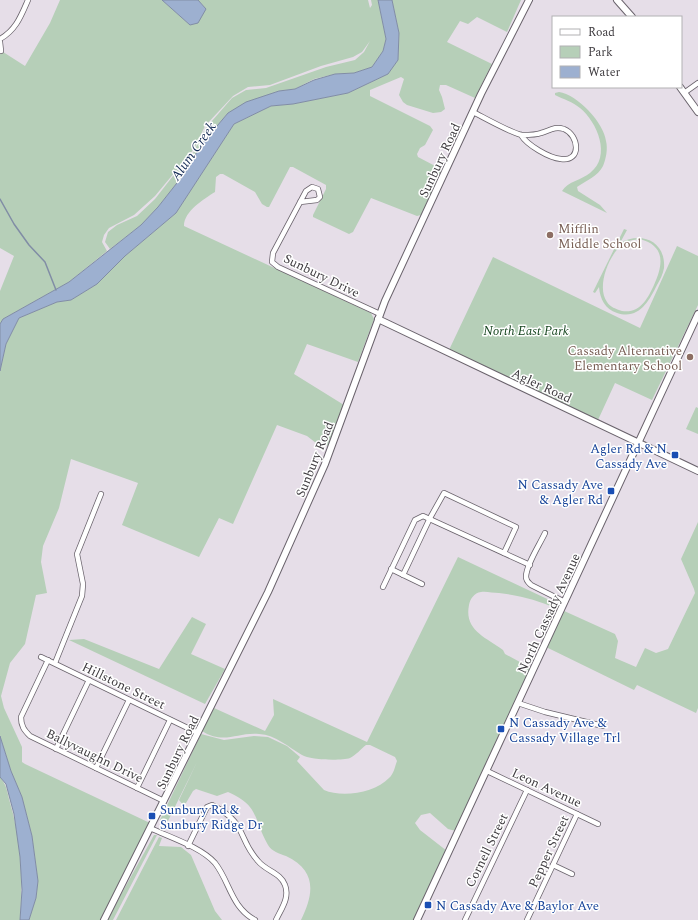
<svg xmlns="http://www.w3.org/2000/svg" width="698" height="920" viewBox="0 0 698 920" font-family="Spectral,serif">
<rect width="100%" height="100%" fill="#e6dee8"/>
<g fill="#b6cfb8" fill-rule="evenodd">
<path d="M60,0H162L190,25L206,9L198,0H368L370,8L372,5L371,0H378L386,39L383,51L372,67L354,73L335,74L314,79L295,89L279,91L228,113L201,145L184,174L158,207L141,225L110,249L105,242L108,232L117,225L137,216L155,199L180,167L191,157L205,129L232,98L246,90L266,88L326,67L355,60L364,52L370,41L362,52L353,57L321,66L270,85L248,87L233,96L205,126L194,149L155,196L134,215L109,228L104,235L102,242L107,251L69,282L3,319L0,324V291L14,256L0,248V50L25,66L50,23Z"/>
<path d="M392,0H521L507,32L477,17L468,24L460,21L447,42L492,64L475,98L446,85H440L439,90L442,97L445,109L441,112L433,113L407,105L403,102L399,95L404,79L401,77L370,90V96L430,126L433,130L425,145L420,148L417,154L418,157L439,168L441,172L421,215L417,216L371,198L353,232L349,234L313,217V215L326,189V185L293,167H290L269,207H267L262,204L255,192L223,174H220L216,177L215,192C204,199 184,211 184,226L371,313L374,319L358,362L307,344L294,374L344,405L329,446L316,443L307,436L277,425L233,524L219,518L199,557L122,525L138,483L71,459L59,508L43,546L41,562L47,593L36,595L25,644L10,663L1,696L4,708L22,747V762L25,764L150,823L101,920H29L36,898L38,881L32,836L22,797L11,771L0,736V371L6,344L19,318L57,302L71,300L97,284L125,256L176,213L234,124L271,106L293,104L348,93L388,74L398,60L399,33Z"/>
<path d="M559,92C577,94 604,123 606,141C608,149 606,159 603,166C598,176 586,181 577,187L578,191L600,205L607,213L562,191C568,181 582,180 590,173C612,156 597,122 580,108C573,102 563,99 555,95V93Z"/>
<path d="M624,229L627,230L620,243C641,231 666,241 664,268C663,274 660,280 657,285C649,301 639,320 617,313C605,309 600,299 599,287L595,293L593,292ZM640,239C666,246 663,265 654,285C648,298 640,314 622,311C616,309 610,307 607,302C596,287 609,254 623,244C628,240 633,240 640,239Z"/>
<path d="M677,246L698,256V305L652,400L615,383L598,420L449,350L493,257L640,328Z"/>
<path d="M696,407L698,408V434L686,429Z"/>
<path d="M698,522V708L696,713L637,685L634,690L546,647L562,610L615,634L618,641L615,658L636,667L645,648L656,653L668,649L695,593L694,589L681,559Z"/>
<path d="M458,557L560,605L558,609C536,600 523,596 499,593C493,593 486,591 481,592C474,593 470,599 469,605C464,630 485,637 503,650L505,654L531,668L456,831L448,829L430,813L421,815L415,823L420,830L447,851L415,920H301C314,893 317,871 286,856C280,854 271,851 268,845C253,819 260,806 228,792L217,796L196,789L193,791L186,803L183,805L179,800L197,762L165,827L163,826L164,823L160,820L201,734L224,740L254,736L268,737L287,746L300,757L297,761L324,790C342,798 375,793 389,778C394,774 395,766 397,761L395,757L370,745H366C361,749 356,755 350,758C341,761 309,760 302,755C288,747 276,735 259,734C237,732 224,745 202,731L214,708L265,731L274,715L273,699L367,742Z"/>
<path d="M192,617L206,624L191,654L225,669L205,704L69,640L84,639L159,669Z"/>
<path d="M0,777C6,784 7,790 9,799C21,838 23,879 20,920H0Z"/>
<path d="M154,835H157L113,920H107Z"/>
<path d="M159,837L162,838L159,846L181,847L191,855L215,911L222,920H116Z"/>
</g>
<g fill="#9db0d0" stroke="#818da5">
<path d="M162,0H198L206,9L198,23L190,25Z"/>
<path d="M378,0H392L399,33L398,60L388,74L348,93L293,104L271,106L234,124L176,213L125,256L97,284L71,300L57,302L19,318L6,344L0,371V324L3,319L69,282L141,225L158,207L184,174L201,145L228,113L246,102L279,91L295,89L314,80L335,74L354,73L372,67L383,51L386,39Z"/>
<path d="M0,736L11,771L22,797L32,836L38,881L36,898L29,920H20L22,890L20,857L14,814L6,784L0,777Z"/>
</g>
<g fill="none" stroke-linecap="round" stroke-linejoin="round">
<path stroke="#818da5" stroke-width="1.5" d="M0,199L14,224L29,245L45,262L56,290"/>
<defs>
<g id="minor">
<path d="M0,39C16,30 21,16 28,0"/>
<path d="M0,42L1,51"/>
<path d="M684,93L698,83"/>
<path d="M473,112C483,117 513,134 522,135C528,135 536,135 541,133C549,131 554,126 564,129C579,135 582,162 561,159C549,158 527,145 521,135"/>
<path d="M300,202L317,200L320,197L318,189L312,187L306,191L273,253L272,262L278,267L380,314"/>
<path d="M545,533C540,544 526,565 526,577C526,581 529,583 531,585L565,602"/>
<path d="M391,569L422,584"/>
<path d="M403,575L430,518L444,493L516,527L504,553"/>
<path d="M383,587L415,520L423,516L530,565"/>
<path d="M41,657L198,733"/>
<path d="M48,660L21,717C21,726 24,730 30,736L164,801"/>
<path d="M55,663L82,596L83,584L77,554L101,494"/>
<path d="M518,703L545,712L603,726"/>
<path d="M56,749L89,680"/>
<path d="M96,768L129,700"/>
<path d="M487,771L598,824"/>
<path d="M137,788L170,720"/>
<path d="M150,828C169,837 201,847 215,863C230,882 231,907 255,920"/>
<path d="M188,846L207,807L212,805C248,823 237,838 258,861C266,871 281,873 285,885C290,898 281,909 276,920"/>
<path d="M553,865L572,874"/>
<path d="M465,920L527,790"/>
<path d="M527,920L577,814"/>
</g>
<g id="major">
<path d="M617,0L632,17"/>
<path d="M680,87L698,112"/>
<path d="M378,319L698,471"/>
<path d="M104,920L268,592L325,464L385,301L481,94L529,0"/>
<path d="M417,920L698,314"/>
</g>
</defs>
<use href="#minor" stroke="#6a636c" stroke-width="6"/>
<use href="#major" stroke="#6a636c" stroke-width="8"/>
<use href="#minor" stroke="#fff" stroke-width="4.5"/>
<use href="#major" stroke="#fff" stroke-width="6"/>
</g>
<g fill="#8d6e63" stroke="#fff" stroke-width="1.5">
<circle cx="550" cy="235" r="4"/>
<circle cx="690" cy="357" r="4"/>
</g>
<g fill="#1a4fb4" stroke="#fff" stroke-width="1.5">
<rect x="671" y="451" width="8" height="8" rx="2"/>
<rect x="607" y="487" width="8" height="8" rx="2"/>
<rect x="497" y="725" width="8" height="8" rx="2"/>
<rect x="148" y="812" width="8" height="8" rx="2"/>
<rect x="424" y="901" width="8" height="8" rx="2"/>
</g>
<g text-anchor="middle" stroke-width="3" stroke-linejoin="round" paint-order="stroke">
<g font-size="13" fill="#3f3c40" stroke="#fff">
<text transform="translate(439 160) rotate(-65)" y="5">Sunbury Road</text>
<text transform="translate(322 275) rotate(26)" y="5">Sunbury Drive</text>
<text transform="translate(542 385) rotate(25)" y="5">Agler Road</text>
<text transform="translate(314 459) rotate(-68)" y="5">Sunbury Road</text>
<text transform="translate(548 613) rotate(-65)" y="5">North Cassady Avenue</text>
<text transform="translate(124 685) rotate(26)" y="5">Hillstone Street</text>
<text transform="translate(177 752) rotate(-64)" y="5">Sunbury Road</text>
<text transform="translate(95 755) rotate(26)" y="5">Ballyvaughn Drive</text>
<text transform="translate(547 787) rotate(25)" y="5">Leon Avenue</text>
<text transform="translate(486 850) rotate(-64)" y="5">Cornell Street</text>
<text transform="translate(548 851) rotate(-65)" y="5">Pepper Street</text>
</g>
<g font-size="13" fill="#785e54" stroke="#fff" text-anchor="start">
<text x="558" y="233">Mifflin<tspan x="558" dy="15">Middle School</tspan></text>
<text x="682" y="355" text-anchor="end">Cassady Alternative<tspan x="682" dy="15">Elementary School</tspan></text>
</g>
<g font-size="13" font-style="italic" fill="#174620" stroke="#fff">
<text x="526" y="335">North East Park</text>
</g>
<g font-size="13" fill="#164399" stroke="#fff" text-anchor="start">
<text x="667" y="453" text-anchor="end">Agler Rd &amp; N<tspan x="667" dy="15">Cassady Ave</tspan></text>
<text x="603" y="489" text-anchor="end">N Cassady Ave<tspan x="603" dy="15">&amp; Agler Rd</tspan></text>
<text x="509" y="727">N Cassady Ave &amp;<tspan x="509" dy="15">Cassady Village Trl</tspan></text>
<text x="160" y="814">Sunbury Rd &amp;<tspan x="160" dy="15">Sunbury Ridge Dr</tspan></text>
<text x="436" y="910">N Cassady Ave &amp; Baylor Ave</text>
</g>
<g font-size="14" font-style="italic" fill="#122953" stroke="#fff">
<text transform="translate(193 151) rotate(-55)" y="5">Alum Creek</text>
</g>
</g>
<rect x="552" y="16" width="130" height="72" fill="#ffffff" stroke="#b2b1b3"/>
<rect x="560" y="29" width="20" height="6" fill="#ffffff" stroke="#b2b1b3"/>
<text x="588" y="36" font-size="12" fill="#3f3c40">Road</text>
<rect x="560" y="46" width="20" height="12" fill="#b6cfb8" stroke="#b2b1b3"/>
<text x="588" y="56" font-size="12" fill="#3f3c40">Park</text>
<rect x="560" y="66" width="20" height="12" fill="#9db0d0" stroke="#b2b1b3"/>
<text x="588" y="76" font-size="12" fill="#3f3c40">Water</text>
</svg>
